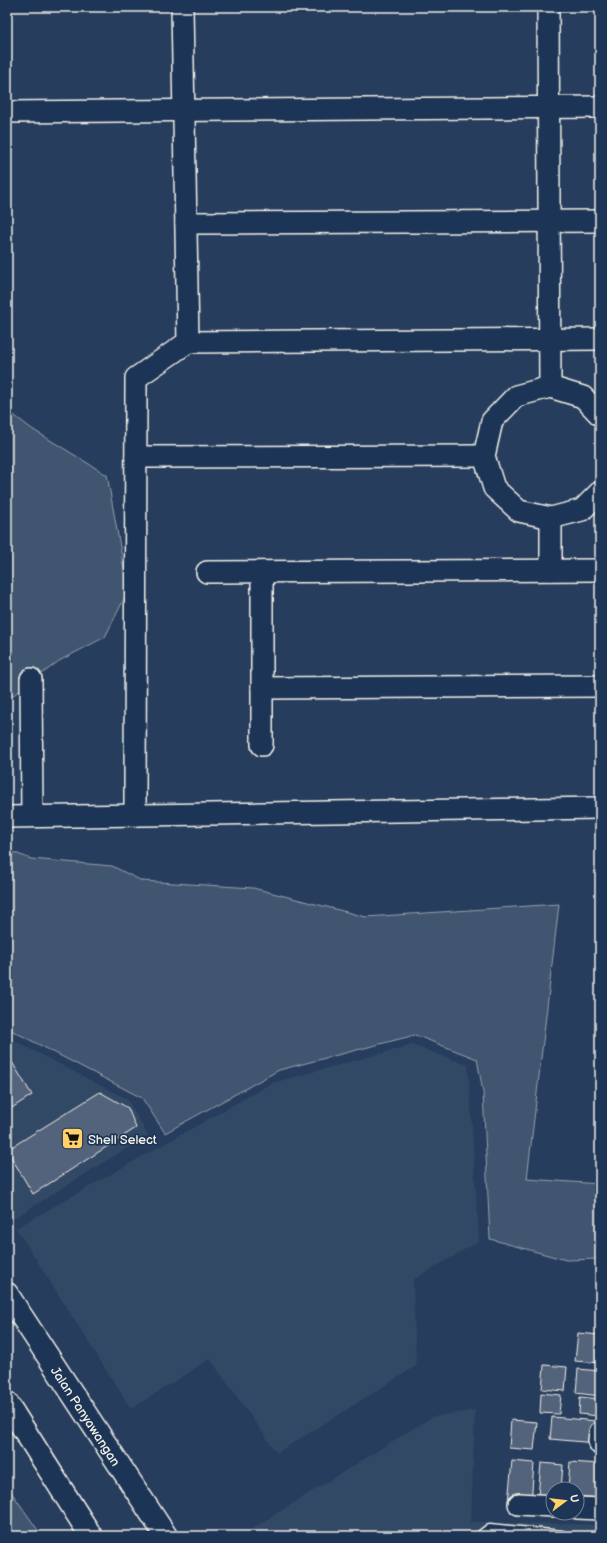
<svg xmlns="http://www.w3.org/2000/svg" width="607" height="1543" viewBox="0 0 607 1543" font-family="'Balsamiq Sans',sans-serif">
<rect width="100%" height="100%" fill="#263d5d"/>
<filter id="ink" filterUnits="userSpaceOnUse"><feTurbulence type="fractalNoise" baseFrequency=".025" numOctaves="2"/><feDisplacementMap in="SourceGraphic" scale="8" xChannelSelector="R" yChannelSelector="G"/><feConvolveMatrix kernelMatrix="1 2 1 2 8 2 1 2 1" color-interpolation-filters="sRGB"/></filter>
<g filter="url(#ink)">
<g fill="#334966">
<path d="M7,1037L127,1099L148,1135L8,1222Z"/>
<path d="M412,1045L468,1065L479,1241L413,1280L416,1366L277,1453L210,1359L131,1409L16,1228L272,1083Z"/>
<path d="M475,1410L471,1522L600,1525V1536H240L432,1417Z"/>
</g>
<g fill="#40546f" stroke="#9aa2ac">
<path d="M7,410L32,429L107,475L128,591L105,637L59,661L7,700Z"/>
<path d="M7,850L31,859L112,866L142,881L253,888L366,917L559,904L527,1179L600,1184V1259L566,1260L490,1239L483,1092L477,1059L415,1035L279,1070L165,1133L142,1098L7,1028Z"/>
<path d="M7,1486L42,1536H7Z"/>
</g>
<g fill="#52647b" stroke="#f4f1e8">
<path d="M7,1054L32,1095L7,1111Z"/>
<path d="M100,1092L128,1108L136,1128L33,1194L7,1150Z"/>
<path d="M578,1333L600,1335V1363L575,1361Z"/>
<path d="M544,1365L567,1367L565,1391L542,1389Z"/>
<path d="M578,1369L600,1371V1396L576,1393Z"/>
<path d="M541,1393L561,1395L559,1414L540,1413Z"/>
<path d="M580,1397L600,1399L599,1416L579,1414Z"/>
<path d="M552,1417L597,1421L595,1443L550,1439Z"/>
<path d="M511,1420L537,1422L534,1450L509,1448Z"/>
<path d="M512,1461L534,1463L531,1504L508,1502Z"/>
<path d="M570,1462L600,1464V1498L577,1496V1489H568Z"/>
<path d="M541,1463L563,1465L561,1489H553V1498L538,1497Z"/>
</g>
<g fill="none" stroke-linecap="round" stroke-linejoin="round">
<defs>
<path id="service" d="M481,1536L490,1529L562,1536"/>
<g id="minor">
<path d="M548,7L550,387"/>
<path d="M7,112L600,107"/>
<path d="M186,223L600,221"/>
<path d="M188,342L600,339"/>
<path d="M600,415L583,397L550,387L516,396L492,421L484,456L494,488L519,511L551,518L582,510L600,492"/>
<path d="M136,457L484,456"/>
<path d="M551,518V570"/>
<path d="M207,572L600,570"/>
<path d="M262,572V745"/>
<path d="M31,679L32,816"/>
<path d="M262,688L600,686"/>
<path d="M135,815L136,378L188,342L182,7"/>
<path d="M7,817L600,808"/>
<path d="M600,1432L599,1441L600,1444"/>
<path d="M519,1504L553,1506"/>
<path d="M577,1508L600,1509"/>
</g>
<g id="secondary">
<path d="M7,1294L166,1536"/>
<path d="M7,1403L91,1536"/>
</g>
</defs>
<use href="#service" stroke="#f4f1e8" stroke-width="13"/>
<use href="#minor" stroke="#f4f1e8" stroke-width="24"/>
<use href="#secondary" stroke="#f4f1e8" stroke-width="25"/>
<use href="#service" stroke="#1d3557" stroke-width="10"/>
<use href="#minor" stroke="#1d3557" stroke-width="21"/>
<use href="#secondary" stroke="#1d3557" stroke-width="22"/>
</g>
</g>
<defs>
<symbol id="supermarket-square" viewBox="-11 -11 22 22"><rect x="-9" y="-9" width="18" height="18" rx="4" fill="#ffd166" stroke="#1d3557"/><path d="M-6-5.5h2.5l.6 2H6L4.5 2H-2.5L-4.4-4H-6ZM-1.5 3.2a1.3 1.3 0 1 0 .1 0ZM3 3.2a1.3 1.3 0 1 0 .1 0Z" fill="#111"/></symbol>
</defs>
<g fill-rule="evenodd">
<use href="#supermarket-square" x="60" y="1126" width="25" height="25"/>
</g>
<g text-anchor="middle" stroke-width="3.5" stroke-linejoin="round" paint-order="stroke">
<g font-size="13" fill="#f4f1e8" stroke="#1d3557" text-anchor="start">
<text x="88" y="1144">Shell Select</text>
</g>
<g font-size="13" fill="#f4f1e8" stroke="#1d3557">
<text transform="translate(86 1416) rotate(57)" y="5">Jalan Panyawangan</text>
</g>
</g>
<rect width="607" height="1543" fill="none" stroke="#1d3557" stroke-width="24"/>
<rect x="12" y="12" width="583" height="1519" fill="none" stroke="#f4f1e8" stroke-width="1.5" filter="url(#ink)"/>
<g transform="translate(565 1501) rotate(75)"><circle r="19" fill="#1d3557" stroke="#738091"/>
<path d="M0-3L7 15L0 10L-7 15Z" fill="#ffd166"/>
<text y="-6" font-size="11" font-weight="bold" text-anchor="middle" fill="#f4f1e8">U</text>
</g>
</svg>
